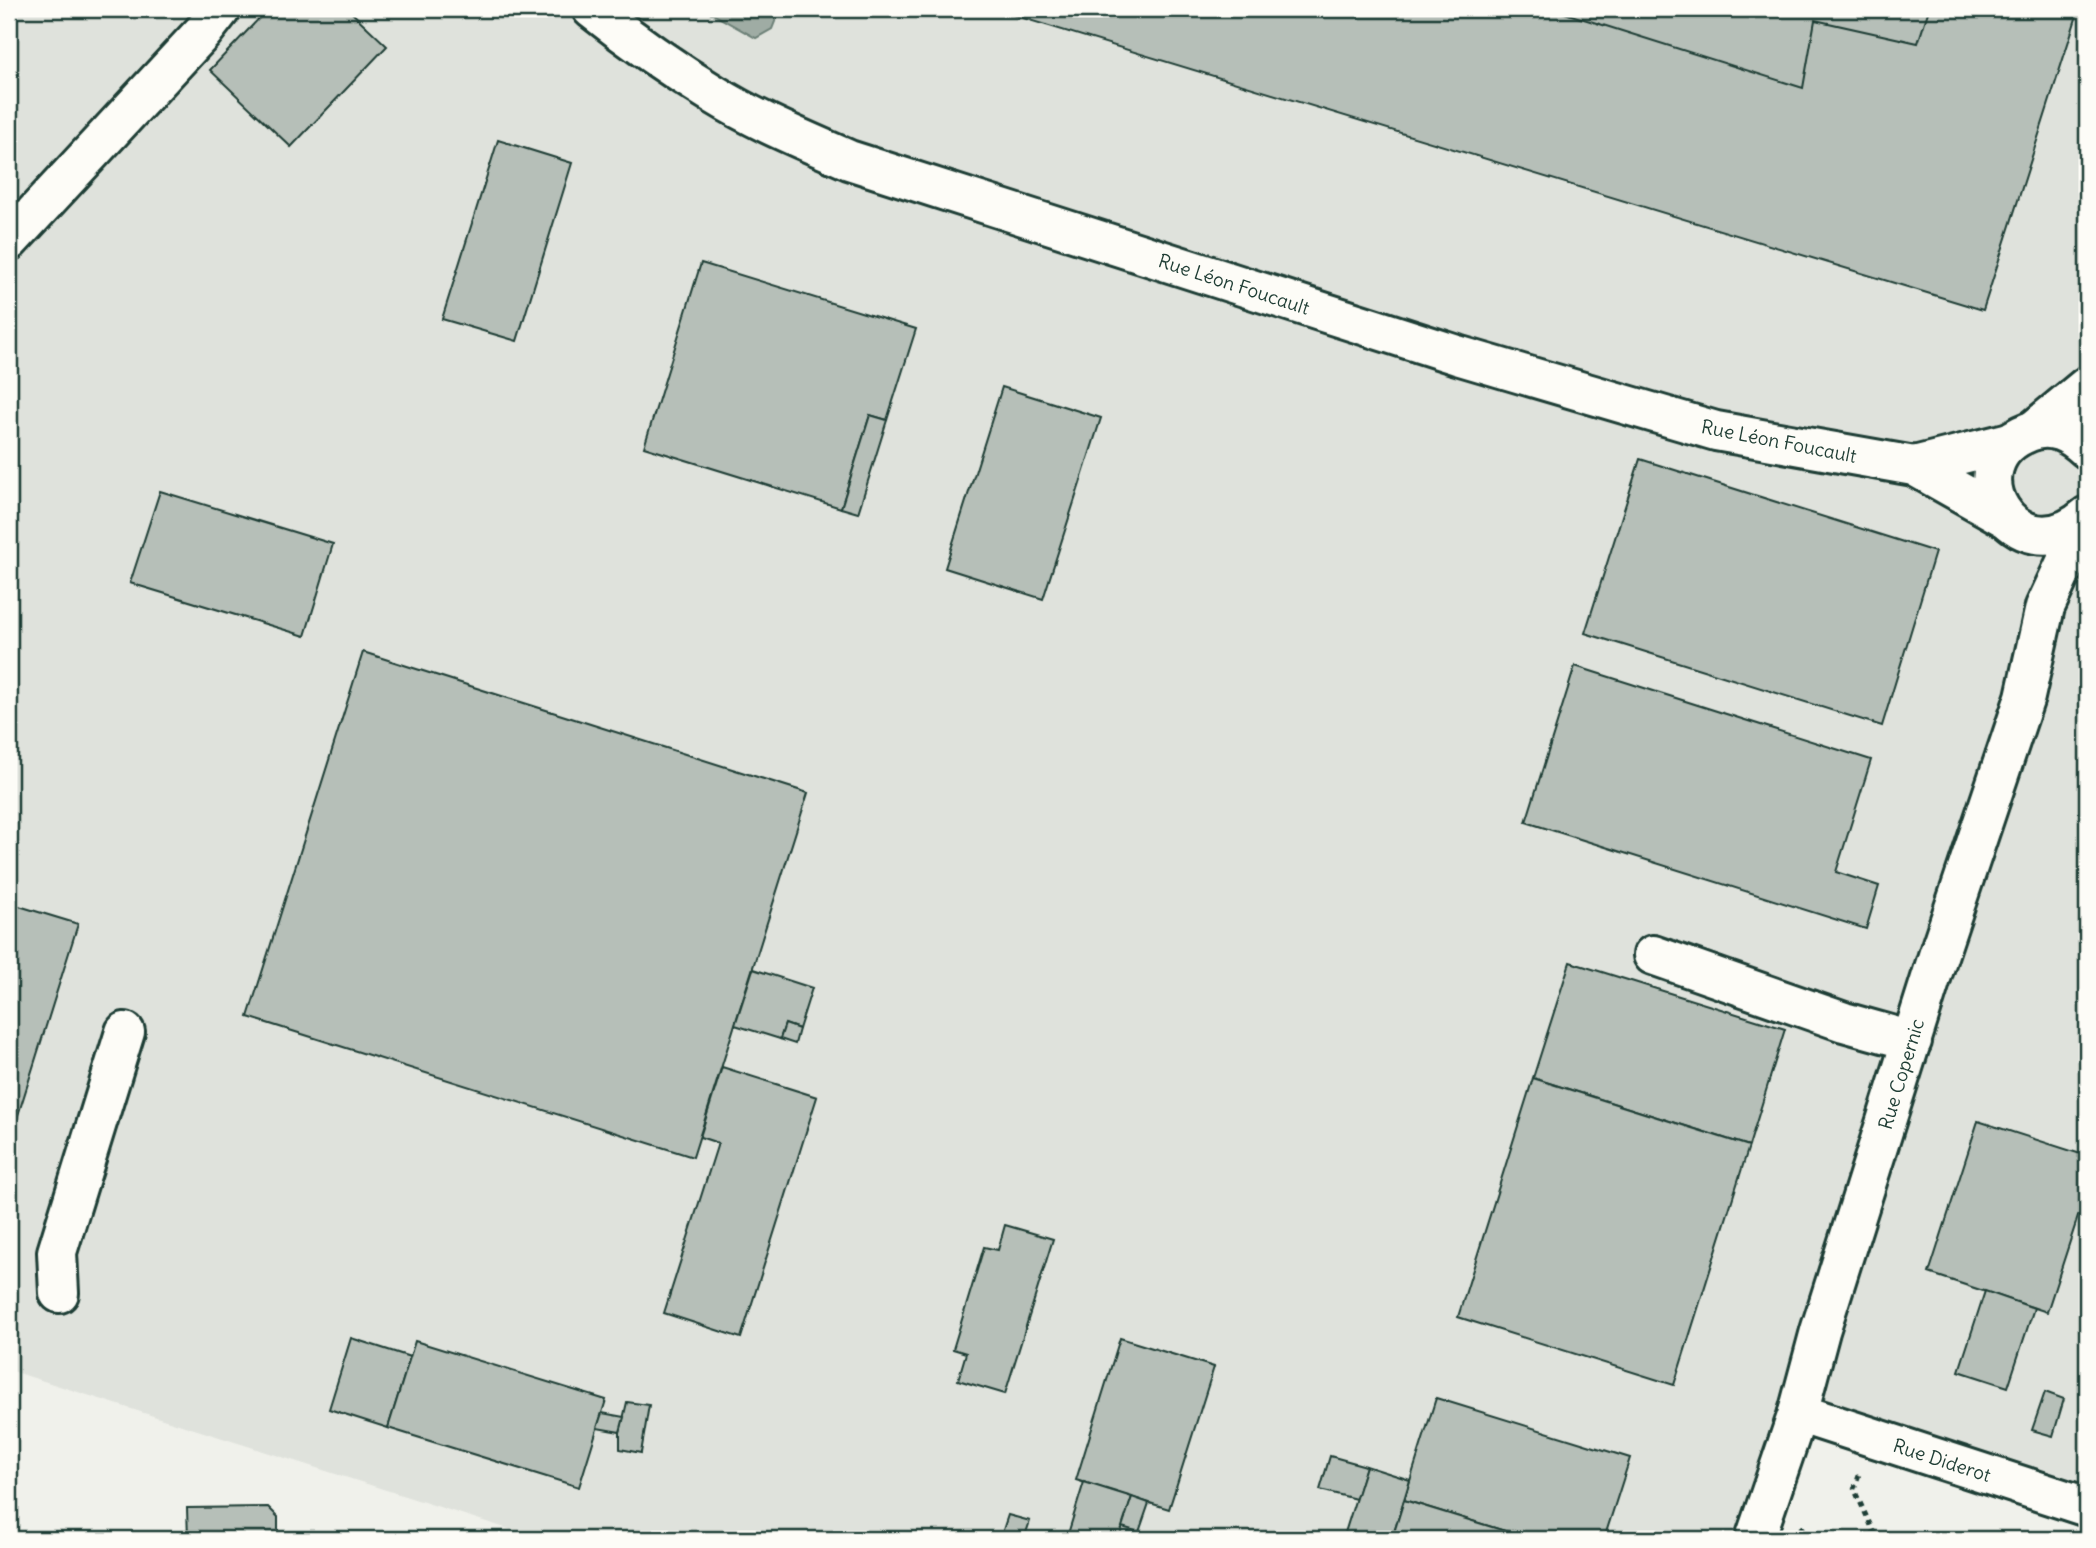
<svg xmlns="http://www.w3.org/2000/svg" width="2096" height="1548" viewBox="0 0 2096 1548" font-family="Delius,sans-serif">
<rect width="100%" height="100%" fill="#f0f1eb"/>
<filter id="ink" filterUnits="userSpaceOnUse"><feTurbulence type="fractalNoise" baseFrequency=".0143" numOctaves="2"/><feDisplacementMap in="SourceGraphic" scale="14" xChannelSelector="R" yChannelSelector="G"/><feConvolveMatrix kernelMatrix="1 2 1 2 8 2 1 2 1" color-interpolation-filters="sRGB"/></filter>
<g filter="url(#ink)">
<path fill="#dfe2dc" d="M9,9H2087V1507L1798,1413L1755,1539H1024L1030,1521L1008,1515L1000,1539H540L9,1370Z"/>
<path fill="#9faca4" stroke="#6c8077" stroke-width="2" d="M704,9H780L772,29L756,38Z"/>
<g fill="#b6bfb8" stroke="#1f3d34" stroke-width="2">
<path d="M268,9H348L387,46L291,147L210,70Z"/>
<path d="M993,9H2079L1983,310Z"/>
<path d="M1552,9H1929L1918,43L1815,20L1803,88Z"/>
<path d="M498,140L572,163L517,341L442,319Z"/>
<path d="M701,263L916,329L887,420L870,415L841,508L644,447Z"/>
<path d="M1002,387L1101,418L1043,599L945,568Z"/>
<path d="M870,415L887,420L858,513L841,508Z"/>
<path d="M1640,459L1935,552L1882,726L1585,633Z"/>
<path d="M160,491L333,544L305,636L130,583Z"/>
<path d="M363,652L808,793L693,1157L248,1017Z"/>
<path d="M1575,666L1871,760L1836,872L1879,886L1866,929L1526,822Z"/>
<path d="M9,903L78,924L9,1144Z"/>
<path d="M1570,962L1785,1029L1749,1146L1533,1078Z"/>
<path d="M753,969L812,988L799,1029L785,1024L780,1039L735,1025Z"/>
<path d="M785,1024L799,1029L795,1044L780,1039Z"/>
<path d="M722,1067L817,1097L741,1338L664,1313L718,1143L700,1137Z"/>
<path d="M1533,1078L1749,1146L1674,1385L1458,1317Z"/>
<path d="M1978,1121L2087,1156V1189L2047,1312L1929,1273Z"/>
<path d="M1005,1225L1053,1239L1005,1394L958,1380L966,1353L953,1349L984,1247L998,1250Z"/>
<path d="M1985,1291L2034,1308L2008,1387L1959,1371Z"/>
<path d="M351,1338L410,1357L388,1428L329,1409Z"/>
<path d="M1120,1338L1214,1367L1169,1509L1076,1480Z"/>
<path d="M415,1341L606,1400L579,1487L388,1428Z"/>
<path d="M2045,1392L2064,1399L2053,1436L2032,1430Z"/>
<path d="M2087,1392V1415L2080,1413Z"/>
<path d="M1436,1398L1630,1458L1604,1539H1531L1404,1500Z"/>
<path d="M627,1402L649,1405L641,1453L620,1449V1432Z"/>
<path d="M602,1413L624,1417L620,1432L597,1428Z"/>
<path d="M1330,1456L1366,1466L1356,1499L1320,1490Z"/>
<path d="M1366,1466L1410,1480L1392,1539H1343Z"/>
<path d="M1084,1482L1132,1497L1119,1539H1084L1068,1534Z"/>
<path d="M1132,1497L1149,1503L1139,1532L1122,1527Z"/>
<path d="M1404,1500L1531,1539H1392Z"/>
<path d="M268,1507L278,1517V1539H188L187,1508Z"/>
<path d="M1008,1515L1030,1521L1024,1539H1000Z"/>
</g>
<g fill="none" stroke-linecap="round" stroke-linejoin="round">
<defs>
<g id="minor">
<path d="M592,9C631,40 672,69 715,95C757,121 804,140 849,160L1457,355L1716,431L1914,466L2006,518"/>
<path d="M9,241L203,32L221,9"/>
<path d="M2034,430L2087,386"/>
<path d="M2087,449C2071,434 2052,423 2029,432C1949,462 2014,580 2087,516"/>
<path d="M1914,466L2010,442"/>
<path d="M1653,955L1844,1022L1912,1041"/>
<path d="M59,1293L57,1252L125,1032"/>
<path d="M1798,1413L2087,1507"/>
<path d="M1755,1539L1798,1413L1820,1331L1938,956L2025,697L2045,607L2087,517"/>
</g>
</defs>
<use href="#minor" stroke="#1f3d34" stroke-width="44"/>
<g stroke="#1f3d34" stroke-width="4.5" stroke-dasharray="5 5" stroke-linecap="butt">
<path d="M1859,1475L1854,1489L1877,1539"/>
<path d="M1800,1526L1813,1539"/>
</g>
<use href="#minor" stroke="#fdfcf7" stroke-width="38"/>
</g>
</g>
<g text-anchor="middle" stroke-width="6" stroke-linejoin="round" paint-order="stroke">
<g font-size="19" fill="#1f3d34" stroke="#fdfcf7">
<text transform="translate(1234 284) rotate(18)" y="7">Rue Léon Foucault</text>
<text transform="translate(1779 441) rotate(11)" y="7">Rue Léon Foucault</text>
<text transform="translate(1901 1074) rotate(-73)" y="7">Rue Copernic</text>
<text transform="translate(1942 1460) rotate(18)" y="7">Rue Diderot</text>
</g>
</g>
<rect width="2096" height="1548" fill="none" stroke="#fdfcf7" stroke-width="35"/>
<rect x="18" y="18" width="2061" height="1513" fill="none" stroke="#1f3d34" stroke-width="2.5" filter="url(#ink)"/>
</svg>
